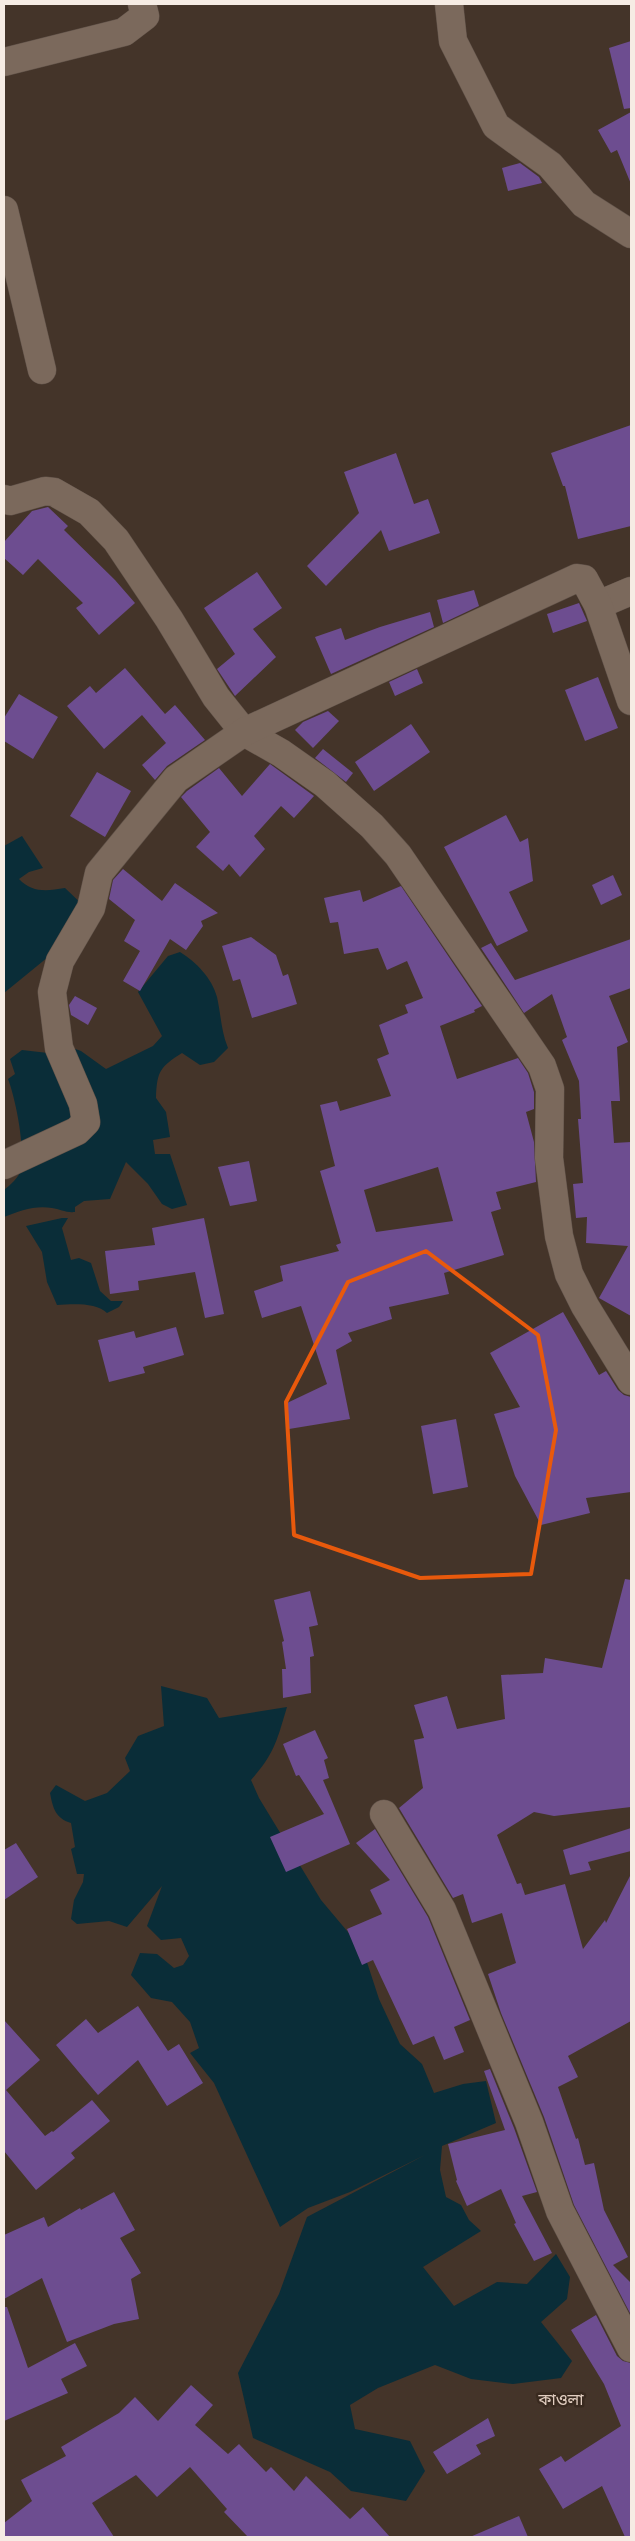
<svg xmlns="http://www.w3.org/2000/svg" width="635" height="2541" viewBox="0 0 635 2541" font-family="Roboto,'Noto Sans Bengali',sans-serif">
<rect width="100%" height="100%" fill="#443429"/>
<g fill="#0a2d38">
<path d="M22,836L43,868L29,872L19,879C32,893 47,891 65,888L87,909L64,944L4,993V846Z"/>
<path d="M180,952C196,962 212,978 217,997C221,1015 221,1031 228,1048L214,1062L200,1065L182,1053C160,1067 157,1071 156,1098L166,1112L170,1137L153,1140L155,1154H170L187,1205L172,1209L162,1204L148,1184L126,1162L110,1199L84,1201L75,1207V1212C66,1213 60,1209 52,1208C35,1205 19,1211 4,1217V1190C10,1185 19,1178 21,1169C25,1147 16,1100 8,1079L15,1074L10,1059L22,1050L48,1053L67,1046L81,1051L106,1069L153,1046L162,1036L138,992L168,956Z"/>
<path d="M62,1218H68L62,1228L71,1260L79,1258L91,1263L100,1291L111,1301H123L119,1307L107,1313C97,1302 71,1304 57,1305L47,1282L42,1252L26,1226Z"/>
<path d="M161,1686L207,1698L219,1718L287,1707C277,1740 275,1753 251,1780L259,1798L321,1900L363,1950L379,1999L400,2044L422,2064L434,2093L463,2084L486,2081L496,2123L442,2146L440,2170L446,2197L461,2205L469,2220L481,2231L423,2267L454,2306L497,2282L527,2284L556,2254L570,2277L567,2299L541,2322L572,2361L561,2378L513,2384L471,2379L435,2365L378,2388L350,2405L355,2429L410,2441L425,2471L406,2501L351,2491L330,2472L253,2438L238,2373L279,2294L307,2217L425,2155L350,2192L308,2208L280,2227L214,2083L190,2053L199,2048L190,2022L172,2002L151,1998L131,1975L140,1953L157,1954L174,1968L183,1965L189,1956L181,1938L161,1940L147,1926L162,1886L127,1927L109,1921L77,1924L71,1919L74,1900L83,1882L84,1874H77L71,1849L75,1847L71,1823C55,1818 53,1808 50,1793L56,1785L85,1801L107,1793L130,1771L125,1758L138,1736L164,1726Z"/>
</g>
<g fill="#6d4d90" fill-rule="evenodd">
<path d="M631,41V108L624,109L609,48Z"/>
<path d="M631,112V184L617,150L611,153L598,130Z"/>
<path d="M520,163L539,177L542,183L508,191L502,168Z"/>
<path d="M631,425V526L578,539L565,486H563L551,453Z"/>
<path d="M396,453L414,504L428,499L440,533L389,551L381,530L326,586L307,566L359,513L344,472Z"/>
<path d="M48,507L68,526L64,530L115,580L135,603L99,635L76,608L83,603L38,559L23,575L4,558V542L32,511Z"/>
<path d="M257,572L282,608L253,629L276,657L235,696L217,669L235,654L204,608Z"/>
<path d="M474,590L479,606L443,623L437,600Z"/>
<path d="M579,603L587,621L553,633L547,614Z"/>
<path d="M430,612L434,627L331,674L315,637L341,628L345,640L380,627Z"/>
<path d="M125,668L165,714L175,705L205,740L167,766L155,780L142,765L166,743L142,715L104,749L67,706L90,686L96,693Z"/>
<path d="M417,669L423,683L395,696L389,682Z"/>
<path d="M598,677L618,728L585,741L565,690Z"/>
<path d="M19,694L58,717L33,759L4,741V718Z"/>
<path d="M328,711L339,721L313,748L295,730L303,722Z"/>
<path d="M411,724L430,752L374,791L355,762Z"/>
<path d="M323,749L353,773L346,782L315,758Z"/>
<path d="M270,764L314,796L294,818L281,806L254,836L265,849L240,877L229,864L223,871L196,847L210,832L181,797L187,791L219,768L242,796Z"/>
<path d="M97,772L131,791L105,837L70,816Z"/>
<path d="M506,815L520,842L528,838L533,881L509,892L528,931L497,946L444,847Z"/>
<path d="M123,869L162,901L175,883L218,913L201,921L203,926L186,950L170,939L140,991L123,981L140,951L124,941L135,920L109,899L113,880Z"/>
<path d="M613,875L622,895L601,905L592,885Z"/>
<path d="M401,886L482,1006L474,1010L475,1012L440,1026L457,1079L518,1058L528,1073L534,1092V1109L526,1112L534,1142L536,1182L496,1192L501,1209L491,1212L504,1255L444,1273L449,1294L389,1307L392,1319L348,1333L352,1341L336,1350L350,1419L289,1429L287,1403L327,1384L301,1306L262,1318L254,1291L283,1281L280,1266L339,1251L336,1245L341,1243L320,1171L335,1166L320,1105L337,1101L340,1111L391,1096L377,1059L389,1054L379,1025L408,1013L405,1005L423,998L407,961L387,970L378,948L344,954L338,922L330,923L324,898L360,890L363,902ZM438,1167L453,1221L376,1232L364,1190Z"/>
<path d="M251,937L276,955L283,976L288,974L297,1004L252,1018L240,979L233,981L222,946Z"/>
<path d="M631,939V988L609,996L628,1042L617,1047L620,1101H611L614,1143L631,1142V1316L599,1298L628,1246L586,1243L587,1217L576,1218L573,1184L583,1183L578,1119H581L579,1081L562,1040L567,1037L552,994L524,1013L481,948L491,943L515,980Z"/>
<path d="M75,996L97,1008L88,1025L71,1015L69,1005Z"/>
<path d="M249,1161L257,1201L230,1206L218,1167Z"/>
<path d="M204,1218L224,1314L205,1318L195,1272L138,1281L139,1290L110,1294L105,1251L155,1245L152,1228Z"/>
<path d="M563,1312L599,1375L606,1371L618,1390L624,1395L631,1397V1492L586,1498L590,1513L541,1525L515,1476L494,1414L520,1407L490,1353Z"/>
<path d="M176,1327L184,1355L143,1367L145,1373L109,1382L98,1340L134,1331L136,1338Z"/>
<path d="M456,1419L468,1487L433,1494L421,1426Z"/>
<path d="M625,1579L631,1580V1807L554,1816L534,1812L497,1835L517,1884L521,1883L525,1895L565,1884L583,1949L605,1920L606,1923L631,1874V2021L568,2056L578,2077L558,2087L576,2139L578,2138L585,2165L594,2163L604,2210L628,2257L613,2265L631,2283V2315L574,2205L544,2117L501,2013L488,1974L516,1963L502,1913L472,1923L463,1894L453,1898L399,1808L423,1788L414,1740L424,1738L414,1705L447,1696L457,1729L505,1719L501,1675L543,1673L545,1658L602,1668Z"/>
<path d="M310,1591L318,1625L309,1627L314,1656L310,1657L311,1693L283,1698L282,1669H286L282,1642L284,1641L274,1600Z"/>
<path d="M315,1730L328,1758L324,1760L329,1778L323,1780L350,1844L286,1872L270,1837L324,1814L299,1775L296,1776L283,1744Z"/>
<path d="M631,1828V1851L588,1862L591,1870L570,1875L563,1850Z"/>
<path d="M375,1829L428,1917L470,2020L454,2027L464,2052L444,2060L434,2036L413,2045L373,1960L362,1965L347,1929L382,1914L370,1890L390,1880L356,1843Z"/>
<path d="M16,1843L38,1877L4,1900V1850Z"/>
<path d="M138,2006L168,2051L179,2044L203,2083L167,2106L138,2060L98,2095L56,2045L86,2019L98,2033Z"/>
<path d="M4,2020L40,2060L6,2090L45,2136L52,2131L53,2132L92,2100L110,2121L71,2153L75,2158L36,2190L4,2151Z"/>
<path d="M490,2069L514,2128L537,2192L522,2196L552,2253L534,2261L514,2224L516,2223L501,2189L467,2206L456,2181L457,2180L448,2144L505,2130L484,2071Z"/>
<path d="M114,2192L135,2230L120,2238L141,2273L131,2279L139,2319L114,2324L67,2342L42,2278L4,2299V2235L44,2217L48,2227L80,2208L81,2210Z"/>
<path d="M4,2307H7L28,2368L75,2343L87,2366L61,2379L68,2393L4,2421Z"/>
<path d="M596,2315L617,2356L623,2361L631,2363V2537H625L602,2486L563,2509L539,2469L561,2456L565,2462L621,2426L604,2384L571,2330Z"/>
<path d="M191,2385L213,2405L195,2425L228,2454L239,2444L266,2472L271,2467L294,2491L306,2476L350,2519L363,2507L390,2537H248L224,2512L227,2509L190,2467L157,2497L136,2475L92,2503L114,2537H4V2523L32,2501L21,2480L66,2456L61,2447L119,2413L135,2397L158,2421Z"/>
<path d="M488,2418L495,2436L476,2445L481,2454L447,2474L433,2452Z"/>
<path d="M519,2516L528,2537H470Z"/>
</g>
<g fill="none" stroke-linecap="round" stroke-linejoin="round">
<defs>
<g id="minor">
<path d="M449,4L453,41L496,126L550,165L584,204L631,234"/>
<path d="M4,62L124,32L145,16L142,4"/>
<path d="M4,210L42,370"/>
<path d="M4,499L10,501L45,491L54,492L89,512L116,540L169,619L216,697L244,732L281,753L325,784L372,826L398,855L542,1066L550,1089L549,1158L559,1236L569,1274L585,1306L631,1381"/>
<path d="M598,605L631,591"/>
<path d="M4,1165L77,1131L86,1122L83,1104L59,1048L52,992L60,961L91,908L99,873L176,779L244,732L577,578L584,579L598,605L631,701"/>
<path d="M384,1814L442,1910L529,2122L560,2211L631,2348"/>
</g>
</defs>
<use href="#minor" stroke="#5f5148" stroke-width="29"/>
<use href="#minor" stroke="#7b695c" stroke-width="28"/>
</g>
<path fill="none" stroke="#e8590c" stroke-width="4" stroke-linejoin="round" d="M426,1251L538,1335L556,1430L531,1574L420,1578L294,1535L286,1402L348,1282Z"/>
<g text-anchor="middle" stroke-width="5" stroke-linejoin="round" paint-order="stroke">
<g font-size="16" fill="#e2cec0" stroke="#392a1f">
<text x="561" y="2405">কাওলা</text>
</g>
</g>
<rect width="635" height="2541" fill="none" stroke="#f6ece4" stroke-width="10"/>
</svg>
